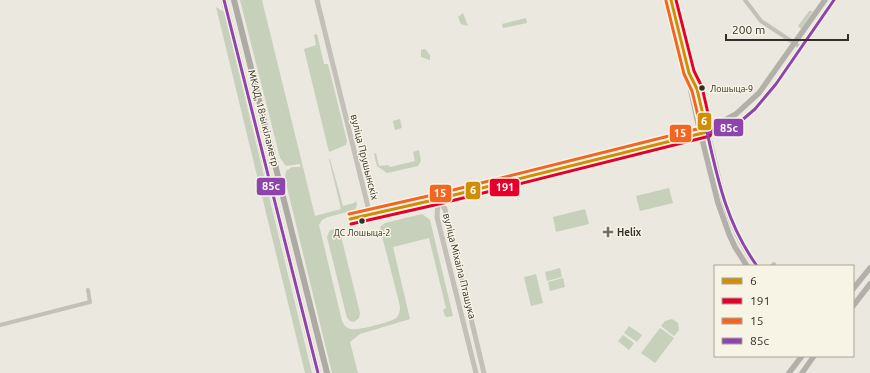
<svg xmlns="http://www.w3.org/2000/svg" width="870" height="373" viewBox="0 0 870 373" font-family="Ubuntu,sans-serif">
<rect width="100%" height="100%" fill="#eae8df"/>
<g fill="#c6d0ba">
<path d="M240,0H262L315,216L341,209L329,159H330L343,206L354,203L356,201L357,205L355,210L328,217L322,220L319,225L342,321C344,325 346,328 351,329C357,331 391,322 396,318C400,314 400,310 400,306L380,228L381,226L385,223L422,214L430,220L453,316L447,317L445,316L443,310L446,308L429,238L393,247L410,319L360,334L350,342L358,373H342L337,355L342,373H332L285,179L286,171L292,167H300V164L286,166L280,158Z"/>
<path d="M216,7L224,12L312,373H305Z"/>
<path d="M809,11H813L801,29L798,26Z"/>
<path d="M463,13L468,26L461,24L458,17Z"/>
<path d="M526,18L527,23L503,28L502,24Z"/>
<path d="M317,34L324,64H328L347,141L346,145L329,152L304,49L316,45L314,35Z"/>
<path d="M425,49L430,55V60L421,57V50Z"/>
<path d="M400,119L402,128L395,130L393,121Z"/>
<path d="M419,150L421,161L418,166L387,173L377,166L374,154L376,153L379,166L388,165L390,167L415,161L413,152Z"/>
<path d="M669,188L673,203L640,211L636,196Z"/>
<path d="M585,209L589,224L556,232L553,217Z"/>
<path d="M336,229L340,232L360,313L359,318L354,322L350,321L347,318L327,237L330,230Z"/>
<path d="M560,268L562,277L547,281L545,272Z"/>
<path d="M536,274L543,303L531,306L524,277Z"/>
<path d="M563,278L565,287L550,291L548,282Z"/>
<path d="M672,319L678,323L679,330L674,336L661,326L665,321Z"/>
<path d="M629,326L642,335L637,342L624,333Z"/>
<path d="M660,328L674,338L655,363L641,353Z"/>
<path d="M623,335L634,343L629,350L618,341Z"/>
</g>
<g fill="none" stroke-linecap="round" stroke-linejoin="round">
<g stroke="#c3c0b8" stroke-width="4">
<path d="M745,0L761,21L800,47"/>
<path d="M772,266L774,264"/>
<path d="M0,325L90,302L88,290"/>
</g>
<g stroke="#c3c0b8" stroke-width="5">
<path d="M317,0L370,215L704,133"/>
<path d="M438,199L445,209L446,214L484,373"/>
<path d="M438,199L437,217L476,373"/>
</g>
<g stroke="#b3b0a9" stroke-width="5.5">
<path d="M671,0L689,73L691,91L697,119L718,203L729,234L735,247L747,266"/>
<path d="M691,77L697,89L724,201C732,225 741,246 757,266"/>
<path d="M707,132L719,133L741,121L755,109L776,84L834,0"/>
<path d="M707,132L716,125L736,114L759,93L825,0"/>
<path d="M853,289L870,268"/>
<path d="M853,306L870,284"/>
<path d="M789,373L802,356"/>
<path d="M802,373L814,356"/>
</g>
<g stroke="#adaaa3" stroke-width="6">
<path d="M224,0L318,373"/>
<path d="M234,0L327,373"/>
</g>
<defs>
<path id="bus-1" d="M350,219L438,199L707,132L697,89L689,73L671,0"/>
<path id="bus-2" d="M351,224L439,204L710,136L712,131L702,87L694,71L676,0"/>
<path id="bus-3" d="M349,214L437,194L701,128L692,91L684,74L666,1"/>
<g id="bus-4">
<path d="M224,0L318,373"/>
<path d="M757,266C727,224 718,181 707,132L719,133L741,121L755,109L776,84L834,0"/>
</g>
</defs>
<use href="#bus-1" stroke="#f7f4e6" stroke-width="6"/>
<use href="#bus-2" stroke="#f7f4e6" stroke-width="6"/>
<use href="#bus-3" stroke="#f7f4e6" stroke-width="6"/>
<use href="#bus-4" stroke="#f7f4e6" stroke-width="6"/>
<use href="#bus-1" stroke="#d08e08" stroke-width="3"/>
<use href="#bus-2" stroke="#e4002b" stroke-width="3"/>
<use href="#bus-3" stroke="#f26522" stroke-width="3"/>
<use href="#bus-4" stroke="#8e44ad" stroke-width="3"/>
</g>
<g fill="#332e27" stroke="#f7f4e6" stroke-width="1.5">
<circle cx="702" cy="88" r="3.5"/>
<circle cx="362" cy="221" r="3.5"/>
</g>
<path fill="#736f67" stroke="#f7f4e6" stroke-width="1.5" d="M606 226h4v4h4v4h-4v4h-4v-4h-4v-4h4z"/>
<g text-anchor="middle" stroke-width="3" stroke-linejoin="round" paint-order="stroke">
<g font-size="9" fill="#332e27" stroke="#f7f4e6" text-anchor="start">
<text x="710" y="92">Лошыца-9</text>
<text x="362" y="236" text-anchor="middle">ДС Лошыца-2</text>
</g>
<g font-size="10" fill="#332e27" stroke="#f7f4e6">
<text transform="translate(264 118) rotate(76)" y="4">МКАД, 18-ы кіламетр</text>
<text transform="translate(365 157) rotate(76)" y="4">вуліца Прушынскіх</text>
<text transform="translate(460 266) rotate(76)" y="4">вуліца Міхаіла Пташука</text>
</g>
<g font-size="10" font-weight="bold" fill="#332e27" stroke="#f7f4e6" text-anchor="start">
<text x="617" y="236">Helix</text>
</g>
</g>
<g stroke="#f7f4e6" stroke-width="1.5">
<rect x="697" y="112" width="15" height="19" rx="4" fill="#d08e08"/>
<rect x="713" y="118" width="31" height="19" rx="4" fill="#8e44ad"/>
<rect x="669" y="124" width="23" height="19" rx="4" fill="#f26522"/>
<rect x="256" y="177" width="30" height="19" rx="4" fill="#8e44ad"/>
<rect x="489" y="178" width="31" height="19" rx="4" fill="#e4002b"/>
<rect x="465" y="181" width="16" height="19" rx="4" fill="#d08e08"/>
<rect x="429" y="184" width="23" height="19" rx="4" fill="#f26522"/>
</g>
<g font-size="11" text-anchor="middle" font-weight="bold" fill="#fff">
<text x="704" y="125">6</text>
<text x="729" y="132">85с</text>
<text x="680" y="137">15</text>
<text x="271" y="190">85с</text>
<text x="505" y="191">191</text>
<text x="473" y="194">6</text>
<text x="440" y="197">15</text>
</g>
<rect x="714" y="265" width="140" height="92" fill="#f7f4e6" stroke="#a9a59a"/>
<rect x="722" y="278" width="20" height="6" fill="#d08e08" stroke="#a9a59a"/>
<text x="750" y="285" font-size="12" fill="#332e27">6</text>
<rect x="722" y="298" width="20" height="6" fill="#e4002b" stroke="#a9a59a"/>
<text x="750" y="305" font-size="12" fill="#332e27">191</text>
<rect x="722" y="318" width="20" height="6" fill="#f26522" stroke="#a9a59a"/>
<text x="750" y="325" font-size="12" fill="#332e27">15</text>
<rect x="722" y="338" width="20" height="6" fill="#8e44ad" stroke="#a9a59a"/>
<text x="750" y="345" font-size="12" fill="#332e27">85с</text>
<path d="M726 34v6h122v-6" fill="none" stroke="#332e27" stroke-width="2"/>
<text x="732" y="34" font-size="12" fill="#332e27" stroke="#f7f4e6" stroke-width="3" paint-order="stroke">200 m</text>
</svg>
